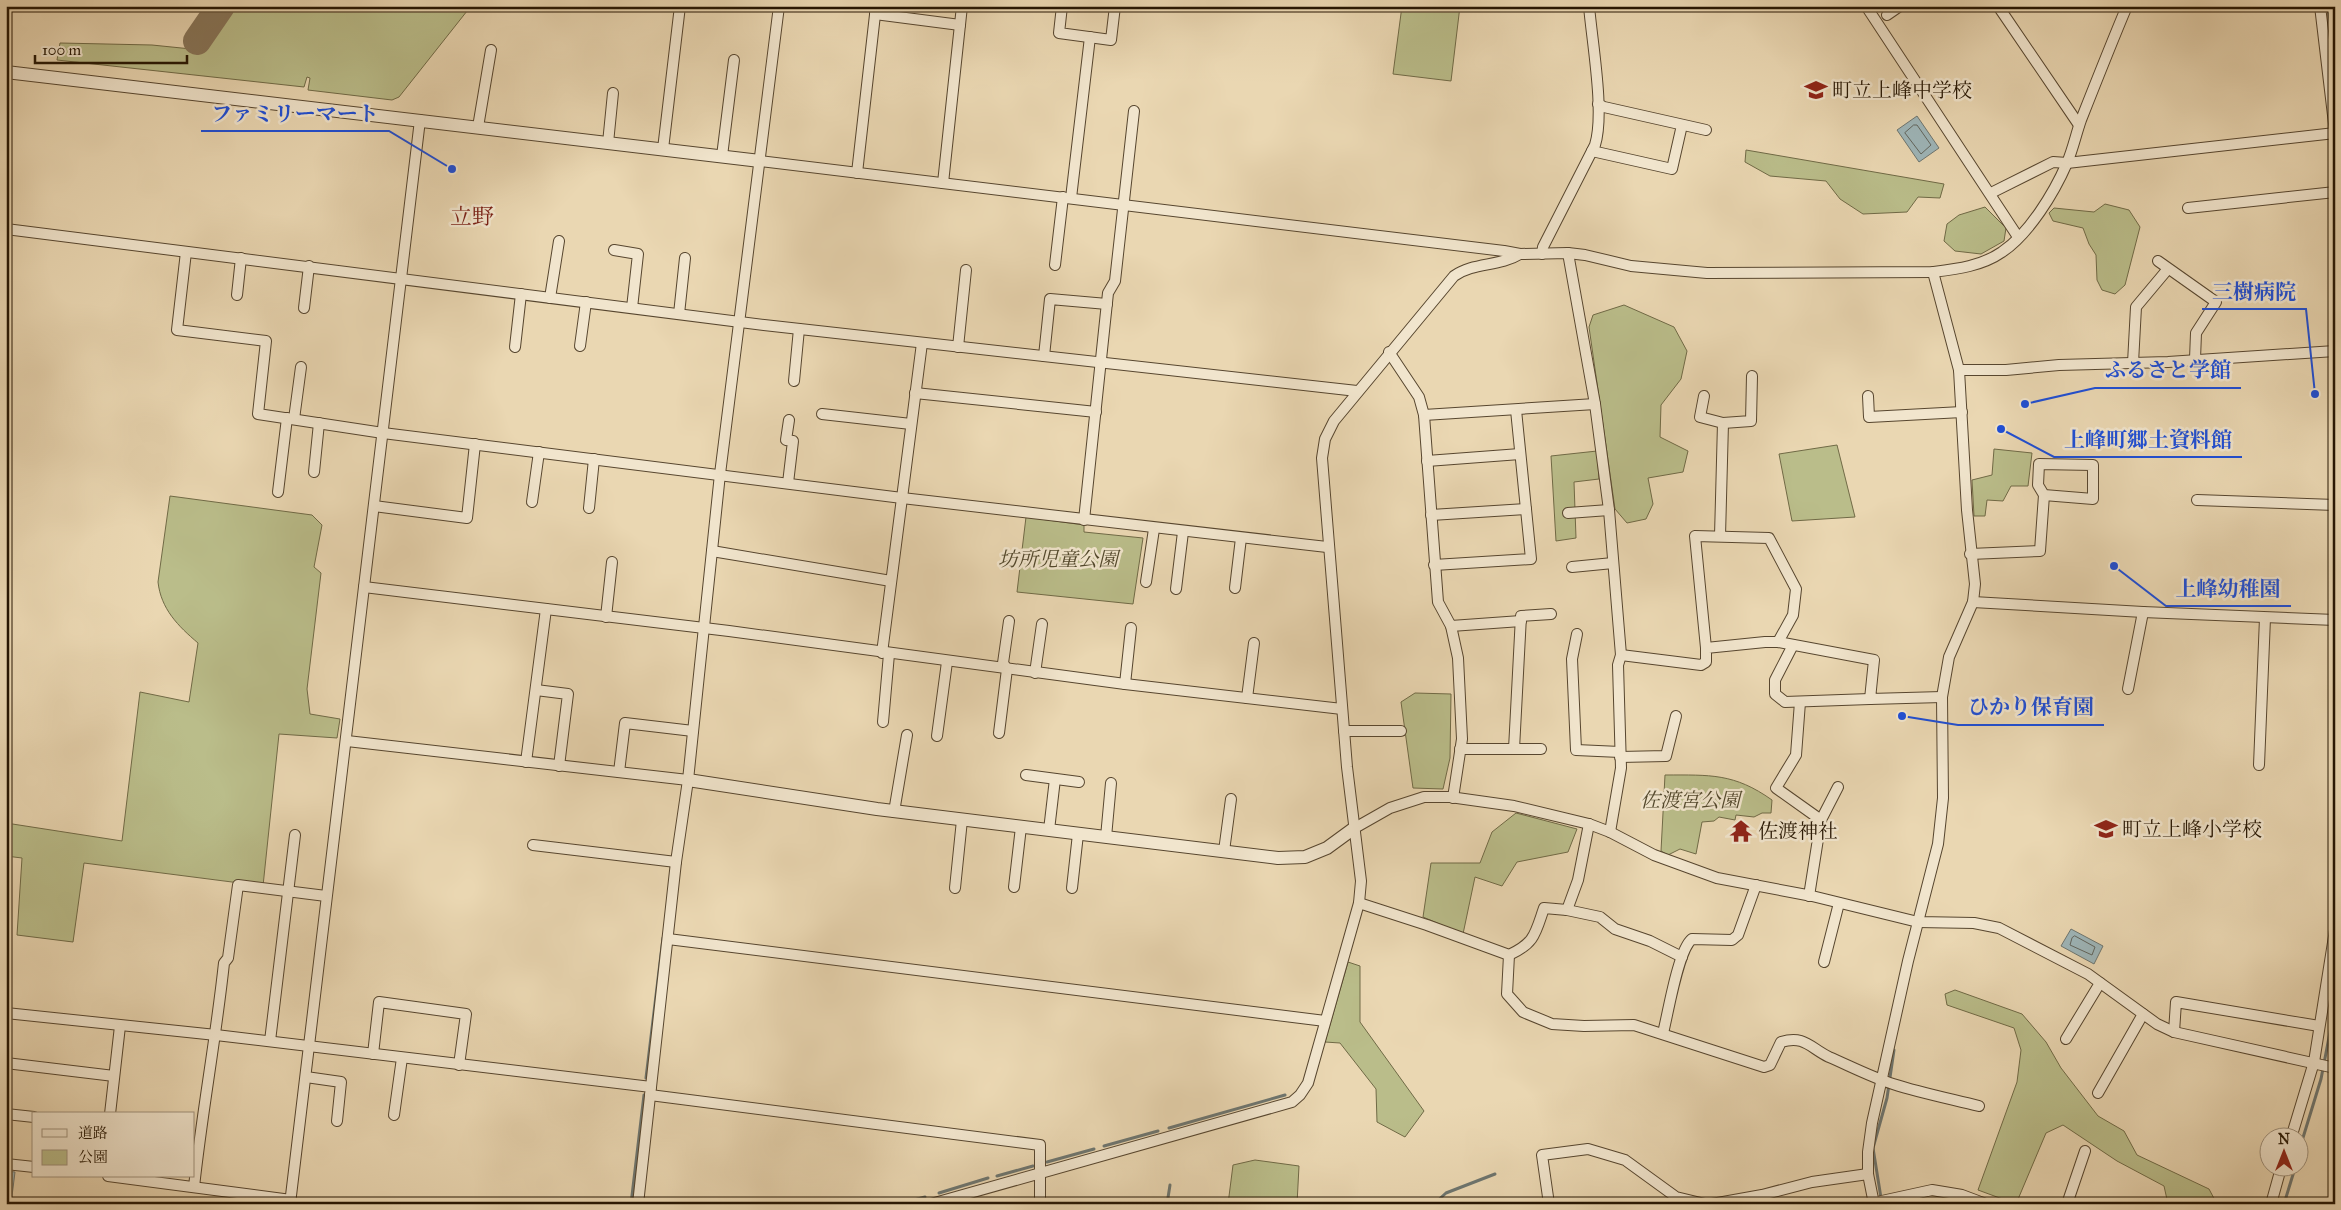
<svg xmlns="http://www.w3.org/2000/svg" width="2341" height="1210" viewBox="0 0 2341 1210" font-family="'IM FELL Great Primer','Noto Serif JP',serif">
<rect width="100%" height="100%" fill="#ead7b2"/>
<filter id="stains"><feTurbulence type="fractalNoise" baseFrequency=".004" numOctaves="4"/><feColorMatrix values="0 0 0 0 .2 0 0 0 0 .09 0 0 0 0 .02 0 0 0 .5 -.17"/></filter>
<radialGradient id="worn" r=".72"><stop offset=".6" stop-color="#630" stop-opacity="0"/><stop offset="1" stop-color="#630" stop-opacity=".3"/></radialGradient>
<g fill="#babd8a" stroke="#706a46">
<path d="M231,6H471L399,97L392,100L308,90L310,78L307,77L304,87L57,60L60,43L152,45L201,50Z"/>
<path d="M1402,6H1460L1451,81L1393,74Z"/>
<path d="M1746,150L1944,184L1940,198L1918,197L1907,212L1863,214L1840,199L1826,181L1770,176L1745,162Z"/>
<path d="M2105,204L2129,210L2140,227L2125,285L2115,294L2102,290L2097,280L2096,255L2089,244L2083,228L2053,221L2049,213L2054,208L2094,212Z"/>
<path d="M1985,207L2006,228L2004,241L1981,254L1955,251L1944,241L1947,224L1959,215Z"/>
<path d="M1624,305L1674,327L1687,351L1681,379L1661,405L1660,437L1688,451L1683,472L1648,478L1653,504L1646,519L1627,523L1615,509L1589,327L1593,315Z"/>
<path d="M1837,445L1855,517L1792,521L1779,454Z"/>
<path d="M1994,449L2032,453L2028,486H2011L2003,501L1987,500L1985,516H1974L1972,480L1992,475Z"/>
<path d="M1597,451L1599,479L1574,482L1576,538L1556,541L1551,456Z"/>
<path d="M170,496L312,515L322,525L314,567L321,573L307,689L310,714L340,719L337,738L279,734L263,886L84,863L73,942L17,935L22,858L6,856V823L122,841L140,692L189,702L198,643C178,626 161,609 158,582Z"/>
<path d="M1026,517L1084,525V532L1143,538L1133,604L1017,592Z"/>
<path d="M1415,693L1451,694L1450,758L1443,789L1413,788L1401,702Z"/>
<path d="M1665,775C1710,775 1734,773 1772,800L1771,813H1762L1754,817L1736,815L1735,820L1719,817L1714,821L1702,822L1696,854L1680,849L1668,855L1661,851Z"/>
<path d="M1516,813L1577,829L1568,852L1517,862L1502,886L1475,877L1463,934L1423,917L1431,863H1480L1492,832Z"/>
<path d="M1348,962L1360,966V1022L1424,1111L1405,1137L1377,1122L1376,1089L1340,1043L1325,1042Z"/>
<path d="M1955,990L2022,1014L2046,1042L2061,1068L2098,1116L2124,1131L2137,1155L2209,1189L2217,1204H2168L2164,1186L2117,1161L2063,1125L2046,1133L2016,1204L1978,1190L2017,1082L2021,1050L2014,1028L1947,1005L1945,994Z"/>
<path d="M1255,1160L1299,1166L1297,1204H1228L1233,1165Z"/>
</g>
<g fill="#9eb6b9" stroke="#6e7670">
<path d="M1917,116L1939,148L1919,162L1897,130Z"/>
<path d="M2071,929L2103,946L2094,964L2061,946Z"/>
<path d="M6,1171L15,1172L11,1204H6Z"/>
</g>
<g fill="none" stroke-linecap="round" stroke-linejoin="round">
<g stroke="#62665e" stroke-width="1">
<path d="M1914,125H1917L1931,145L1921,154L1905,133Z"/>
<path d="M2075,936L2095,947L2092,955L2070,945L2072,938Z"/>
</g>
<g stroke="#6e7670" stroke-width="3">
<path d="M2328,6L2335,58"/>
<path d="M646,1078L663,938"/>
<path d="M1169,1128L1285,1095"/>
<path d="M1104,1146L1158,1131"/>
<path d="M2298,1154L2321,1079L2335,1006"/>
<path d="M1047,1162L1094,1149"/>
<path d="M997,1176L1033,1166"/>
<path d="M939,1193L988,1178"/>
<path d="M1881,1198L1873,1148L1887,1098L1894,1050"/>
<path d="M631,1204L644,1095"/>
<path d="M899,1204L925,1197"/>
<path d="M1167,1204L1170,1185"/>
<path d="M1434,1204L1446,1193L1495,1174"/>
<path d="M2284,1204L2295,1168"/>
</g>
<path stroke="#88765a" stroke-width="28" d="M197,41L221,6"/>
<defs>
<g id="minor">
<path d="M1062,6L1059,33L1111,40L1115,6"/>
<path d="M1866,6L2018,237"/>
<path d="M1998,6L2079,125"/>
<path d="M2320,6L2335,132"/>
<path d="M875,14L960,25"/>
<path d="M1887,15L1900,6"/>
<path d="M1598,104L1604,107L1706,130"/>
<path d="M478,127L491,50"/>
<path d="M608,143L613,93"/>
<path d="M663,149L680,6"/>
<path d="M1592,151L1672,169L1682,125"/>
<path d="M722,156L734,60"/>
<path d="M760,161L1504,251L1520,254L1568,253L1585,255L1631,266L1707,273L1933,272C1957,269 1982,266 2002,252C2029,234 2054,193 2067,163C2073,149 2076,134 2081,120C2096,82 2111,44 2127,6"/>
<path d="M857,173L876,6"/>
<path d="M943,183L962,6"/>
<path d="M1991,193L2053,162L2067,163L2335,133"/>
<path d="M1071,198L1090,37"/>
<path d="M2188,208L2335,192"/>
<path d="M6,229L764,325L1357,391"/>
<path d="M614,250L638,254L632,308"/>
<path d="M186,252L177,330L266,341L258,414L383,433L902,498L1327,547"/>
<path d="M1568,253L1595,404L1609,510L1621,655L1618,665L1621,768L1610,832"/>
<path d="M1542,254L1543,247L1595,145C1605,113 1592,42 1589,6"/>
<path d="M2158,261L2216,302L2196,333L2195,359"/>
<path d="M1055,265L1063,197"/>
<path d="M237,295L241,258"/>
<path d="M550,298L559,241"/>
<path d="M304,308L309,266"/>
<path d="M679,314L685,258"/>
<path d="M580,346L586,302"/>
<path d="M515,347L521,294"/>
<path d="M958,347L966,270"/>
<path d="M1389,352L1419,397L1424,415L1438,602L1451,626L1458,658L1462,739L1453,798"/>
<path d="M1044,356L1050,299L1107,304"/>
<path d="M2133,363L2136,307L2167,270"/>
<path d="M1959,370H2006L2059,365L2168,362L2335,351"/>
<path d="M794,381L799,329"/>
<path d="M915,393L1096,412"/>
<path d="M1704,396L1700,417L1723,423L1751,421L1752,376"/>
<path d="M1868,396L1869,417L1962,412"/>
<path d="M822,414L911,424"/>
<path d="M1424,415L1595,404"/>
<path d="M294,419L301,367"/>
<path d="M1427,461L1520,454"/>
<path d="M314,472L319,423"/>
<path d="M788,483L793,441L786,440L789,420"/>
<path d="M278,492L287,418"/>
<path d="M2197,500L2335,505"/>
<path d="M532,502L539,452"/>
<path d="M374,506L467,518L475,444"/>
<path d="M589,508L594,459"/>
<path d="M1568,513L1609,510"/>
<path d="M1431,515L1526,509"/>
<path d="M1084,520L1108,293L1115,281L1134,111"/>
<path d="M1720,536L1723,423"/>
<path d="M712,551L891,581"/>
<path d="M1970,554L2040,551L2044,495L2038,485L2039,464L2093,465V499L2044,495"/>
<path d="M1434,565L1531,559L1516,410"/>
<path d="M1572,567L1613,563"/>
<path d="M1146,582L1154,529"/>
<path d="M364,587L729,631L1125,684L1342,709"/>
<path d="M1235,588L1241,538"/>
<path d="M1176,589L1183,532"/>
<path d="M1973,602L2143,612L2335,620"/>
<path d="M606,617L612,562"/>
<path d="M1451,626L1521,621"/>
<path d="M1577,634L1572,659L1576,750L1620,752"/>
<path d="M1793,645L1775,680V694L1785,702L1870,699"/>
<path d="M1706,648L1695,536L1769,538L1796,589L1793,615L1778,642"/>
<path d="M882,653L922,343"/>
<path d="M1621,655L1701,665L1706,662V648L1765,642H1778L1874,660L1870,699L1942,697"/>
<path d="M1035,673L1042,624"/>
<path d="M1125,684L1131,628"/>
<path d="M2128,689L2143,612"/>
<path d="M536,690L568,694L559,766"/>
<path d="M1247,698L1254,643"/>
<path d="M1800,702L1796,755L1776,788L1821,820L1809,896"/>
<path d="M883,722L889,654"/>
<path d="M1344,731H1401"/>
<path d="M999,733L1007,669L1003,663L1009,621"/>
<path d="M937,736L947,662"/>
<path d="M347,741L688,780"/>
<path d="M1460,749H1541"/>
<path d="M1514,749L1521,616L1551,614"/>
<path d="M1620,757L1666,756L1676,716"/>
<path d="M526,762L546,609"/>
<path d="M2259,765L2265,618"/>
<path d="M619,772L625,723L693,731"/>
<path d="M1026,775L1079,782"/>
<path d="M894,812L907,735"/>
<path d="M1821,820L1838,787"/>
<path d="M1353,829L1390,808L1424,797H1450L1514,806L1589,824L1610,832L1654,855L1717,878L1812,896L1918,922L1974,923L1999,928L2088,974L2157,1024L2174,1032L2335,1068"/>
<path d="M1049,830L1055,779"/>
<path d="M1106,837L1111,783"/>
<path d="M533,845L676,862"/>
<path d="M1224,851L1231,799"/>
<path d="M1014,887L1021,827"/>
<path d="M955,888L962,820"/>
<path d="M1072,888L1078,834"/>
<path d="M1359,903L1427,925L1509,955C1535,943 1535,934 1544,908L1567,910L1578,880L1589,824"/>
<path d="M1567,910L1600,917L1615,929L1650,941L1682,957"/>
<path d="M668,939L1325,1021"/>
<path d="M1509,955L1507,994L1523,1012L1552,1024L1584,1026L1634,1025L1764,1067L1770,1065L1781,1042C1805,1035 1810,1048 1829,1057C1850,1066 1871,1077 1893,1084C1921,1093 1951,1099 1979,1106"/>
<path d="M1824,962L1839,903"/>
<path d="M6,1013L216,1035L651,1087"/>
<path d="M2174,1032L2176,1002L2319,1026"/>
<path d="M1663,1033C1668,1014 1678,950 1692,939L1732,940L1738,935L1756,885"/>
<path d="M2066,1039L2100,983"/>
<path d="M270,1041L295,835"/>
<path d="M373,1054L379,1002L466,1014L459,1065"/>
<path d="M6,1063L114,1076"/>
<path d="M306,1077L341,1082L337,1121"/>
<path d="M2098,1093L2143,1014"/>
<path d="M650,1095L1040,1145V1204"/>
<path d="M6,1114L34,1117"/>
<path d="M110,1114L120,1026"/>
<path d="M394,1115L402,1058"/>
<path d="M2291,1138L2314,1062L2335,930"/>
<path d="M6,1164L34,1167"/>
<path d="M108,1176L291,1200"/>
<path d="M194,1187C202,1112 216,1038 224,963L228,958L238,885L326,896"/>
<path d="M290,1204L420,120"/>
<path d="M638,1204L676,862L688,780L720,474L779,6"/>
<path d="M931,1204L1292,1102L1300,1095L1308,1083L1359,903L1361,881L1347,767L1322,458L1325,439L1334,421L1454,276C1474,262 1499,267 1520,254"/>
<path d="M1549,1204L1542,1155L1588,1149L1625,1160L1676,1197L1705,1204"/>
<path d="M1712,1204L1762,1195L1812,1182L1868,1174"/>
<path d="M1868,1204L1932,1190L1962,1195L1986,1204"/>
<path d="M1874,1204L1868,1174V1152L1872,1123L1908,961L1938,844L1943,798L1942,697L1949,657L1973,602L1975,584L1967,510L1959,370L1933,272"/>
<path d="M2067,1204L2085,1151"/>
<path d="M2271,1204L2281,1168"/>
</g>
<g id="tertiary">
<path d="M6,72L760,161"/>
<path d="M688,780L877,809L1278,858L1305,857L1327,848L1353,829"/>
</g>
</defs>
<use href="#minor" stroke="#57462f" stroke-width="12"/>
<use href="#tertiary" stroke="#57462f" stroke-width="14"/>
<use href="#minor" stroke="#f1e5cd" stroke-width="10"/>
<use href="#tertiary" stroke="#f1e5cd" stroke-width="12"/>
</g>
<defs>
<symbol id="school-bare" viewBox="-9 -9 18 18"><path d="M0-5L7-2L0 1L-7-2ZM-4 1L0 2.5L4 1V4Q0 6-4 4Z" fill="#8f2418" stroke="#f1e5cd" stroke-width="2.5" paint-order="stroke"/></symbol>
<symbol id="temple-bare" viewBox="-9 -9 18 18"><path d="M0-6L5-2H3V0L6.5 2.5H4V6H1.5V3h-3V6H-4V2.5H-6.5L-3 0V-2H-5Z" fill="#8f2418" stroke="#f1e5cd" stroke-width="2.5" paint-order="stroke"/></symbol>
</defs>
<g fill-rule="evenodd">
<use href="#school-bare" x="1800" y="74" width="32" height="32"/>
<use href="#school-bare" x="2090" y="813" width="32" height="32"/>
<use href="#temple-bare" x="1725" y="815" width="32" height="32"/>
</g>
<g text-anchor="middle" stroke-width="5" stroke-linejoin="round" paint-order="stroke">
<g font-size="20" fill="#261603" stroke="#f1e5cd" text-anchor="start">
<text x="1832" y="97">町立上峰中学校</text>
<text x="2122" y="836">町立上峰小学校</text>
<text x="1758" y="838">佐渡神社</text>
</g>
<g font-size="20" font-style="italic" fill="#52482c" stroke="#f1e5cd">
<text x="1058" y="566">坊所児童公園</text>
<text x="1690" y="807">佐渡宮公園</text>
</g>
<g font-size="22" fill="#7a1f14" stroke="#f1e5cd">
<text x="472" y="224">立野</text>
</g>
</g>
<path fill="none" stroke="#1d4ed8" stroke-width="2" d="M452 169L389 131H201M2315 394L2306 309H2202M2025 404L2095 388H2241M2001 429L2054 457H2242M2114 566L2166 606H2291M1902 716L1958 725H2104"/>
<g fill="#1d4ed8" stroke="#f1e5cd" stroke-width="2">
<circle cx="452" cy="169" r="5"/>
<circle cx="2315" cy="394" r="5"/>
<circle cx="2025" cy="404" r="5"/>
<circle cx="2001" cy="429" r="5"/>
<circle cx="2114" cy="566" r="5"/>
<circle cx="1902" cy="716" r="5"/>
</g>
<g font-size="21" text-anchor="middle" font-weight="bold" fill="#1d4ed8" stroke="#f1e5cd" stroke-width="5" stroke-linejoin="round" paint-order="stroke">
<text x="295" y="121">ファミリーマート</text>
<text x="2254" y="299">三樹病院</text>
<text x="2168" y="377">ふるさと学館</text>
<text x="2148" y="447">上峰町郷土資料館</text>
<text x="2228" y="596">上峰幼稚園</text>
<text x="2031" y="714">ひかり保育園</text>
</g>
<rect width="2341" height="1210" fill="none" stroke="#ead7b2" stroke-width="25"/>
<rect x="8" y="8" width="2326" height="1195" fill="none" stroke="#261603" stroke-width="2.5"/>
<rect x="12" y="12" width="2316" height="1185" fill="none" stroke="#261603"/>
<rect x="32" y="1112" width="162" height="65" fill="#f1e5cd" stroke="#a0927c"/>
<rect x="42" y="1129" width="25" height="8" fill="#f1e5cd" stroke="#a0927c"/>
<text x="78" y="1138" font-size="15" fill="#261603">道路</text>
<rect x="42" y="1150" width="25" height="15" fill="#babd8a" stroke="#a0927c"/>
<text x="78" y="1162" font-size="15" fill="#261603">公園</text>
<g transform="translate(2284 1152)"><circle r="24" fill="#f1e5cd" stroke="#a0927c"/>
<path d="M0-4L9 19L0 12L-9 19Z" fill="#8f2418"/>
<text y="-8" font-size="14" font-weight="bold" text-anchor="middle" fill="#261603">N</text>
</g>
<path d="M35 55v8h152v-8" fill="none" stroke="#261603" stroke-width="2.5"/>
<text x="42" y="55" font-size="15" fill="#261603" stroke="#f1e5cd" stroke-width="4" paint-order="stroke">100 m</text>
<rect width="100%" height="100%" filter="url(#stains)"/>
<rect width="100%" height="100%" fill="url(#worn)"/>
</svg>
